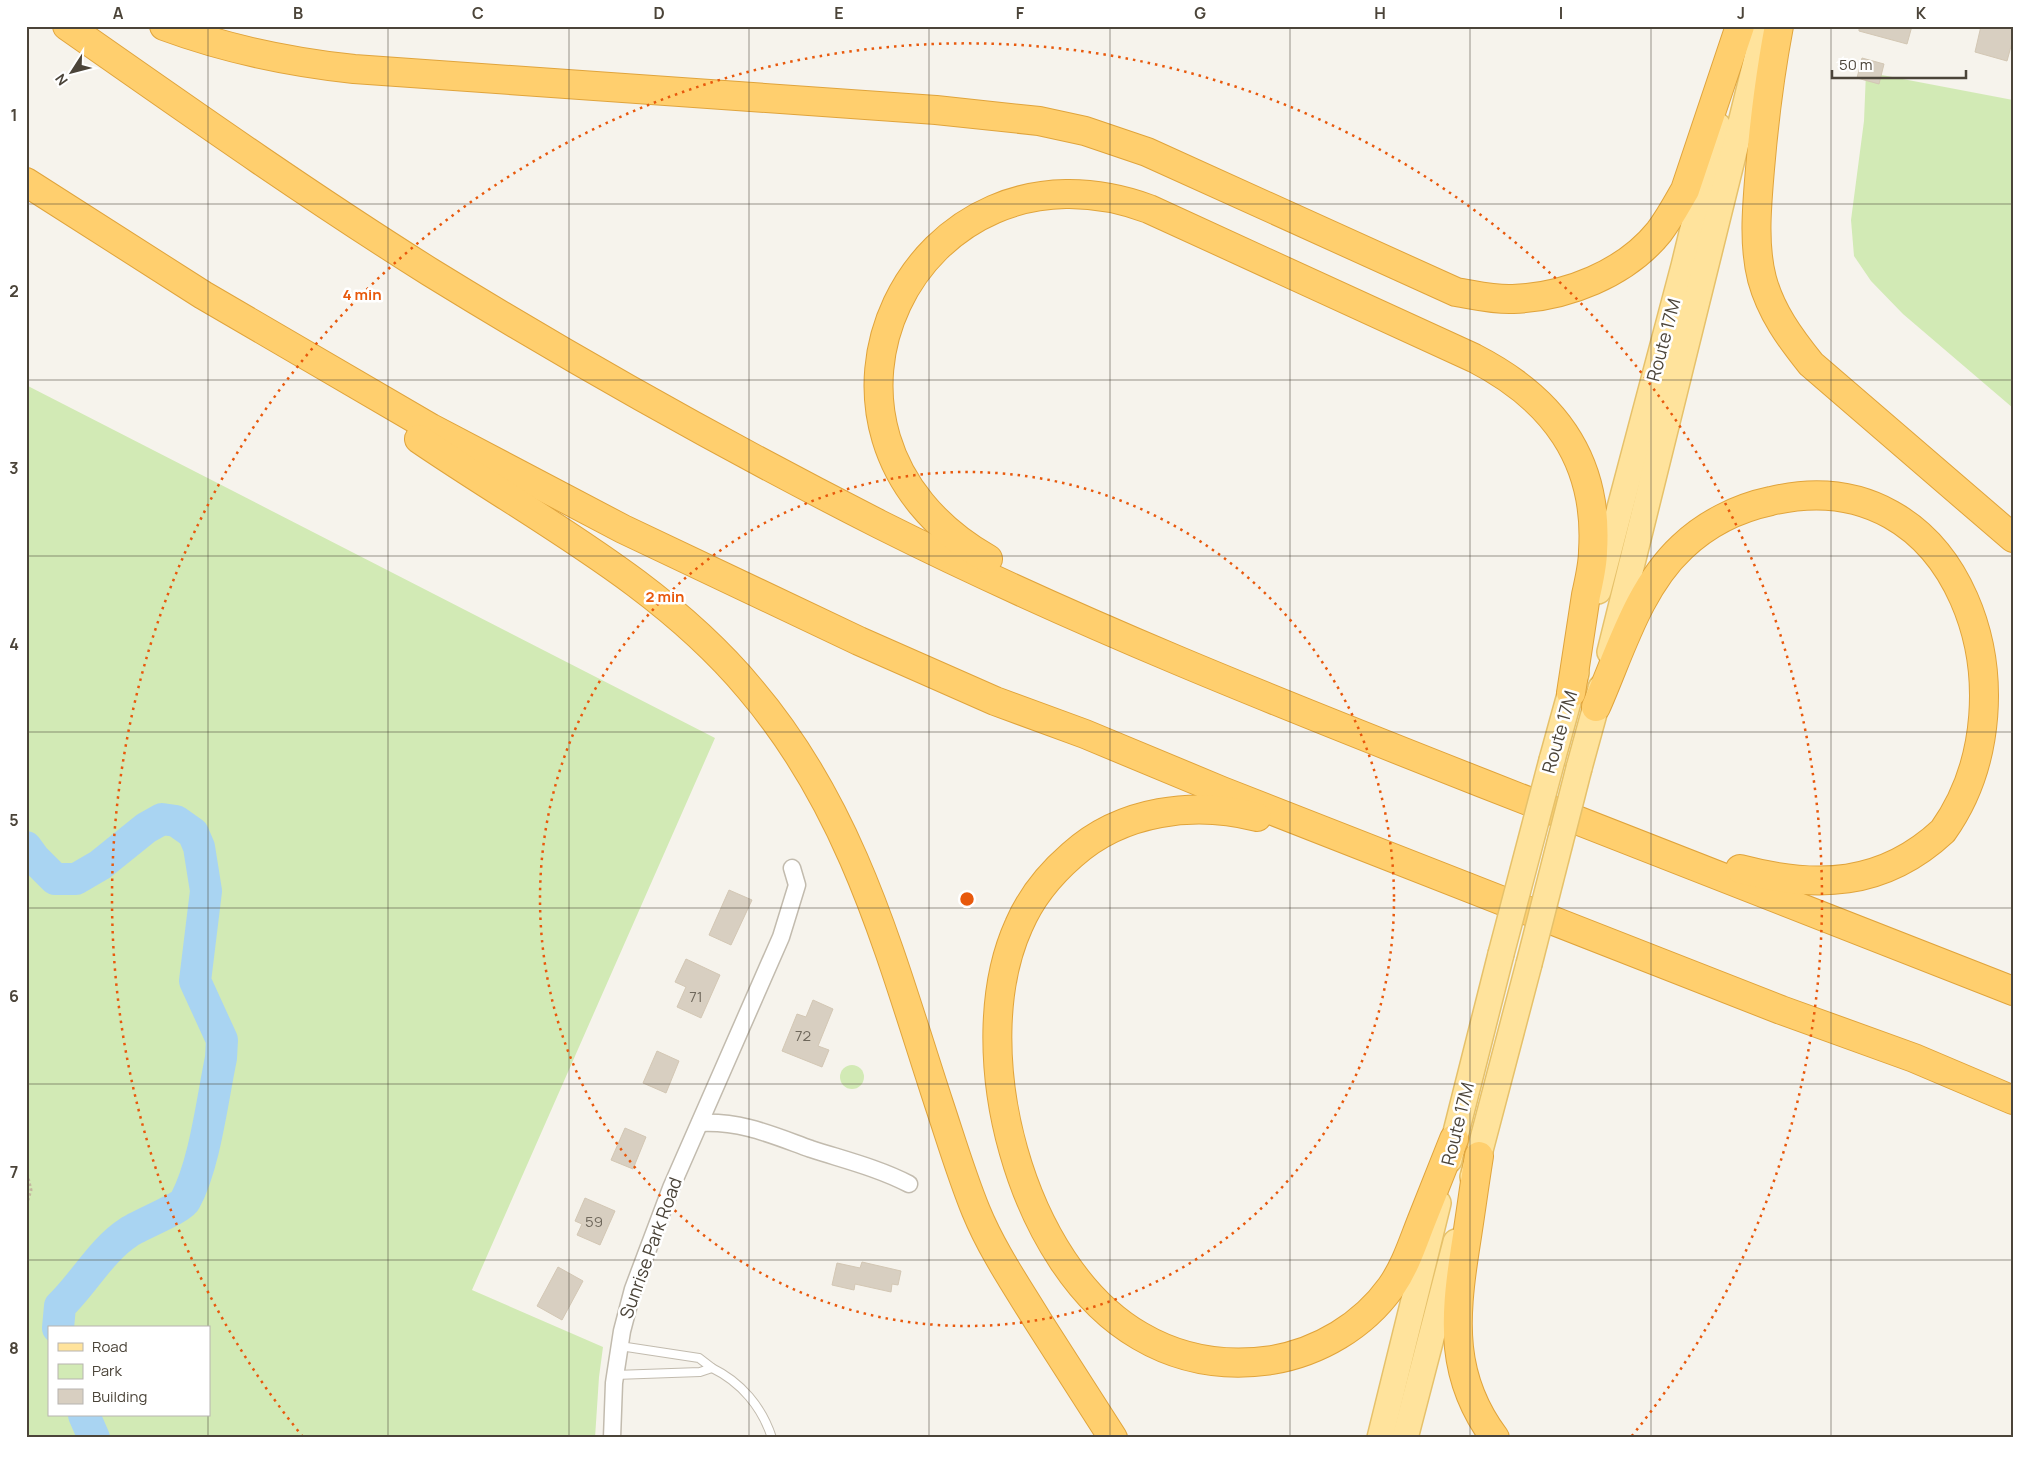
<svg xmlns="http://www.w3.org/2000/svg" width="2039" height="1464" viewBox="0 0 2039 1464" font-family="Manrope,sans-serif">
<rect width="100%" height="100%" fill="#f6f3ec"/>
<g fill="#d2eab5" fill-rule="evenodd">
<path d="M1866,72L2013,100V408L1903,314L1871,281L1854,256L1851,220L1864,121Z"/>
<path d="M26,385L715,738L472,1290L603,1347L599,1377L595,1438H26ZM49,1328H209V1415H49Z"/>
<circle cx="852" cy="1077" r="12"/>
</g>
<g fill="none" stroke-linecap="round" stroke-linejoin="round">
<g stroke="#a9d4f2" stroke-width="32">
<path d="M26,847L34,858L55,879H76L100,865L146,828L162,819L176,821L193,833L199,847L206,891L195,981L222,1040L221,1058C212,1101 205,1164 185,1201C182,1208 139,1225 129,1232C101,1250 84,1283 60,1306L58,1328"/>
<path d="M84,1415L94,1438"/>
</g>
</g>
<g fill="#d8cfc1" stroke="#d3c7b4">
<path d="M1859,26H1912L1907,44L1859,31Z"/>
<path d="M1981,26H2013V39L2007,61L1975,52Z"/>
<path d="M1862,58L1884,64L1879,84L1857,78Z"/>
<path d="M729,890L752,900L731,945L709,935Z"/>
<path d="M686,959L720,975L701,1018L677,1007L686,987L675,982Z"/>
<path d="M813,1000L833,1009L818,1046L829,1050L822,1067L782,1051L797,1014L806,1017Z"/>
<path d="M657,1051L679,1061L666,1093L643,1083Z"/>
<path d="M625,1128L646,1137L633,1169L611,1160Z"/>
<path d="M585,1198L615,1211L600,1245L577,1235L582,1224L575,1221Z"/>
<path d="M862,1262L901,1271L898,1285L892,1284L891,1292L855,1284L854,1290L832,1285L837,1263L860,1268Z"/>
<path d="M558,1267L583,1281L562,1320L537,1306Z"/>
</g>
<g fill="none" stroke-linecap="round" stroke-linejoin="round">
<defs>
<g id="lane">
<path d="M712,1368C741,1382 762,1407 772,1438"/>
<path d="M615,1375L700,1372L712,1368L699,1358L620,1346"/>
</g>
<g id="street">
<path d="M700,1123C742,1121 772,1135 811,1149C845,1160 878,1168 909,1184"/>
<path d="M612,1438L614,1383L622,1331L633,1289L671,1188L781,937L797,885L792,868"/>
</g>
<g id="primary">
<path d="M1598,591L1684,266L1718,126"/>
<path d="M1610,652L1765,26"/>
<path d="M1552,760L1576,673"/>
<path d="M1579,768L1601,688"/>
<path d="M1449,1160L1501,954"/>
<path d="M1473,1177L1529,964"/>
<path d="M1380,1438L1438,1203"/>
<path d="M1405,1438L1456,1242"/>
</g>
<g id="highway">
<path d="M67,26C187,110 306,194 430,272C576,362 726,446 879,524C1074,622 1279,703 1482,783C1659,853 1836,922 2013,991"/>
<path d="M164,26C226,49 289,62 354,69L936,110L1039,121L1085,131L1147,152L1456,292C1475,295 1494,300 1513,299C1566,297 1625,274 1659,232C1669,219 1677,204 1685,190L1740,26"/>
<path d="M1779,26C1770,73 1764,122 1760,169C1757,205 1753,244 1762,279C1771,312 1790,338 1811,364L2013,538"/>
<path d="M26,182L203,295L431,428L623,529L859,641L995,701L1085,734L1222,791L1781,1010L1914,1058L2013,1100"/>
<path d="M419,439C533,517 661,582 750,689C854,811 890,955 939,1104C951,1140 962,1177 976,1211C992,1250 1016,1285 1038,1321C1063,1360 1088,1399 1113,1438"/>
<path d="M988,559C765,431 915,123 1149,209L1474,358C1552,398 1599,459 1593,551C1593,565 1589,581 1586,595C1581,628 1576,660 1571,693"/>
<path d="M1596,707C1620,653 1638,588 1682,547C1706,524 1738,508 1771,501C1960,456 2039,696 1943,831C1883,887 1816,889 1740,869"/>
<path d="M1257,817C1194,801 1122,810 1072,855C1049,875 1031,897 1019,925C963,1048 1020,1267 1140,1336C1181,1360 1226,1367 1272,1360C1319,1352 1363,1326 1391,1287C1405,1267 1412,1245 1421,1222C1432,1195 1443,1167 1454,1139"/>
<path d="M1479,1156C1474,1187 1470,1218 1465,1249C1454,1320 1450,1378 1495,1438"/>
</g>
</defs>
<use href="#lane" stroke="#c2bbae" stroke-width="10"/>
<use href="#street" stroke="#c2bbae" stroke-width="19"/>
<use href="#primary" stroke="#e6c16a" stroke-width="28"/>
<use href="#highway" stroke="#e0a43c" stroke-width="30"/>
<g stroke="#c4b79f" stroke-width="3" stroke-dasharray="2.5 2.5" stroke-linecap="butt">
<path d="M26,1169L31,1190L26,1206"/>
<path d="M26,1436L27,1438"/>
</g>
<use href="#lane" stroke="#fff" stroke-width="8"/>
<use href="#street" stroke="#fff" stroke-width="16"/>
<use href="#primary" stroke="#ffe39c" stroke-width="25"/>
<use href="#highway" stroke="#ffcf6e" stroke-width="28"/>
<defs>
<g id="primary-bridge">
<path d="M1501,954L1552,760"/>
<path d="M1529,964L1579,768"/>
</g>
</defs>
<use href="#primary-bridge" stroke="#e6c16a" stroke-width="28" stroke-linecap="butt"/>
<use href="#primary-bridge" stroke="#ffe39c" stroke-width="25"/>
</g>
<path fill="none" stroke="#4b4439" stroke-width="1" stroke-opacity="0.55" d="M208,26V1328M388,26V1438M569,26V1438M749,26V1438M929,26V1438M1110,26V1438M1290,26V1438M1470,26V1438M1651,26V1438M1831,26V1438M26,204H2013M26,380H2013M26,556H2013M26,732H2013M26,908H2013M26,1084H2013M26,1260H2013M208,1415V1438"/>
<g fill="none" stroke="#e8590c" stroke-width="2.5" stroke-dasharray="2.5 5">
<circle cx="967" cy="899" r="427"/>
<path d="M303 1437A855 855 0 1 1 1631 1437"/>
</g>
<g text-anchor="middle" stroke-width="5" stroke-linejoin="round" paint-order="stroke">
<g font-size="15" fill="#6e675b">
<text x="696" y="1002">71</text>
<text x="803" y="1041">72</text>
<text x="594" y="1227">59</text>
</g>
<g font-size="18" fill="#4b4439" stroke="#fff">
<text transform="translate(1664 340) rotate(-75)" y="6">Route 17M</text>
<text transform="translate(1560 732) rotate(-74)" y="6">Route 17M</text>
<text transform="translate(1458 1124) rotate(-76)" y="6">Route 17M</text>
<text transform="translate(651 1248) rotate(-70)" y="6">Sunrise Park Road</text>
</g>
</g>
<circle cx="967" cy="899" r="8" fill="#e8590c" stroke="#fff" stroke-width="2.5"/>
<g font-size="15" text-anchor="middle" font-weight="bold" fill="#e8590c" stroke="#fff" stroke-width="5" stroke-linejoin="round" paint-order="stroke">
<text x="362" y="300">4 min</text>
<text x="665" y="602">2 min</text>
</g>
<rect width="2039" height="1464" fill="none" stroke="#ffffff" stroke-width="55"/>
<rect x="48" y="1326" width="162" height="90" fill="#ffffff" stroke="#b7b4b0"/>
<rect x="58" y="1343" width="25" height="8" fill="#ffe39c" stroke="#b7b4b0"/>
<text x="92" y="1352" font-size="15" fill="#4b4439">Road</text>
<rect x="58" y="1364" width="25" height="15" fill="#d2eab5" stroke="#b7b4b0"/>
<text x="92" y="1376" font-size="15" fill="#4b4439">Park</text>
<rect x="58" y="1389" width="25" height="15" fill="#d8cfc1" stroke="#b7b4b0"/>
<text x="92" y="1402" font-size="15" fill="#4b4439">Building</text>
<g transform="translate(72 72) rotate(234)" stroke="#ffffff" stroke-width="4" paint-order="stroke">
<path d="M0-4L9 19L0 12L-9 19Z" fill="#4b4439"/>
<text y="-8" font-size="14" font-weight="bold" text-anchor="middle" fill="#4b4439">N</text>
</g>
<path d="M1832 70v8h134v-8" fill="none" stroke="#4b4439" stroke-width="2.5"/>
<text x="1839" y="70" font-size="15" fill="#4b4439" stroke="#ffffff" stroke-width="4" paint-order="stroke">50 m</text>
<rect x="28" y="28" width="1984" height="1408" fill="none" stroke="#4b4439" stroke-width="2"/>
<g font-size="16" text-anchor="middle" font-weight="bold" fill="#4b4439">
<text x="118" y="19">A</text>
<text x="298" y="19">B</text>
<text x="478" y="19">C</text>
<text x="659" y="19">D</text>
<text x="839" y="19">E</text>
<text x="1020" y="19">F</text>
<text x="1200" y="19">G</text>
<text x="1380" y="19">H</text>
<text x="1561" y="19">I</text>
<text x="1741" y="19">J</text>
<text x="1921" y="19">K</text>
<text x="14" y="121">1</text>
<text x="14" y="297">2</text>
<text x="14" y="474">3</text>
<text x="14" y="650">4</text>
<text x="14" y="826">5</text>
<text x="14" y="1002">6</text>
<text x="14" y="1178">7</text>
<text x="14" y="1354">8</text>
</g>
</svg>
